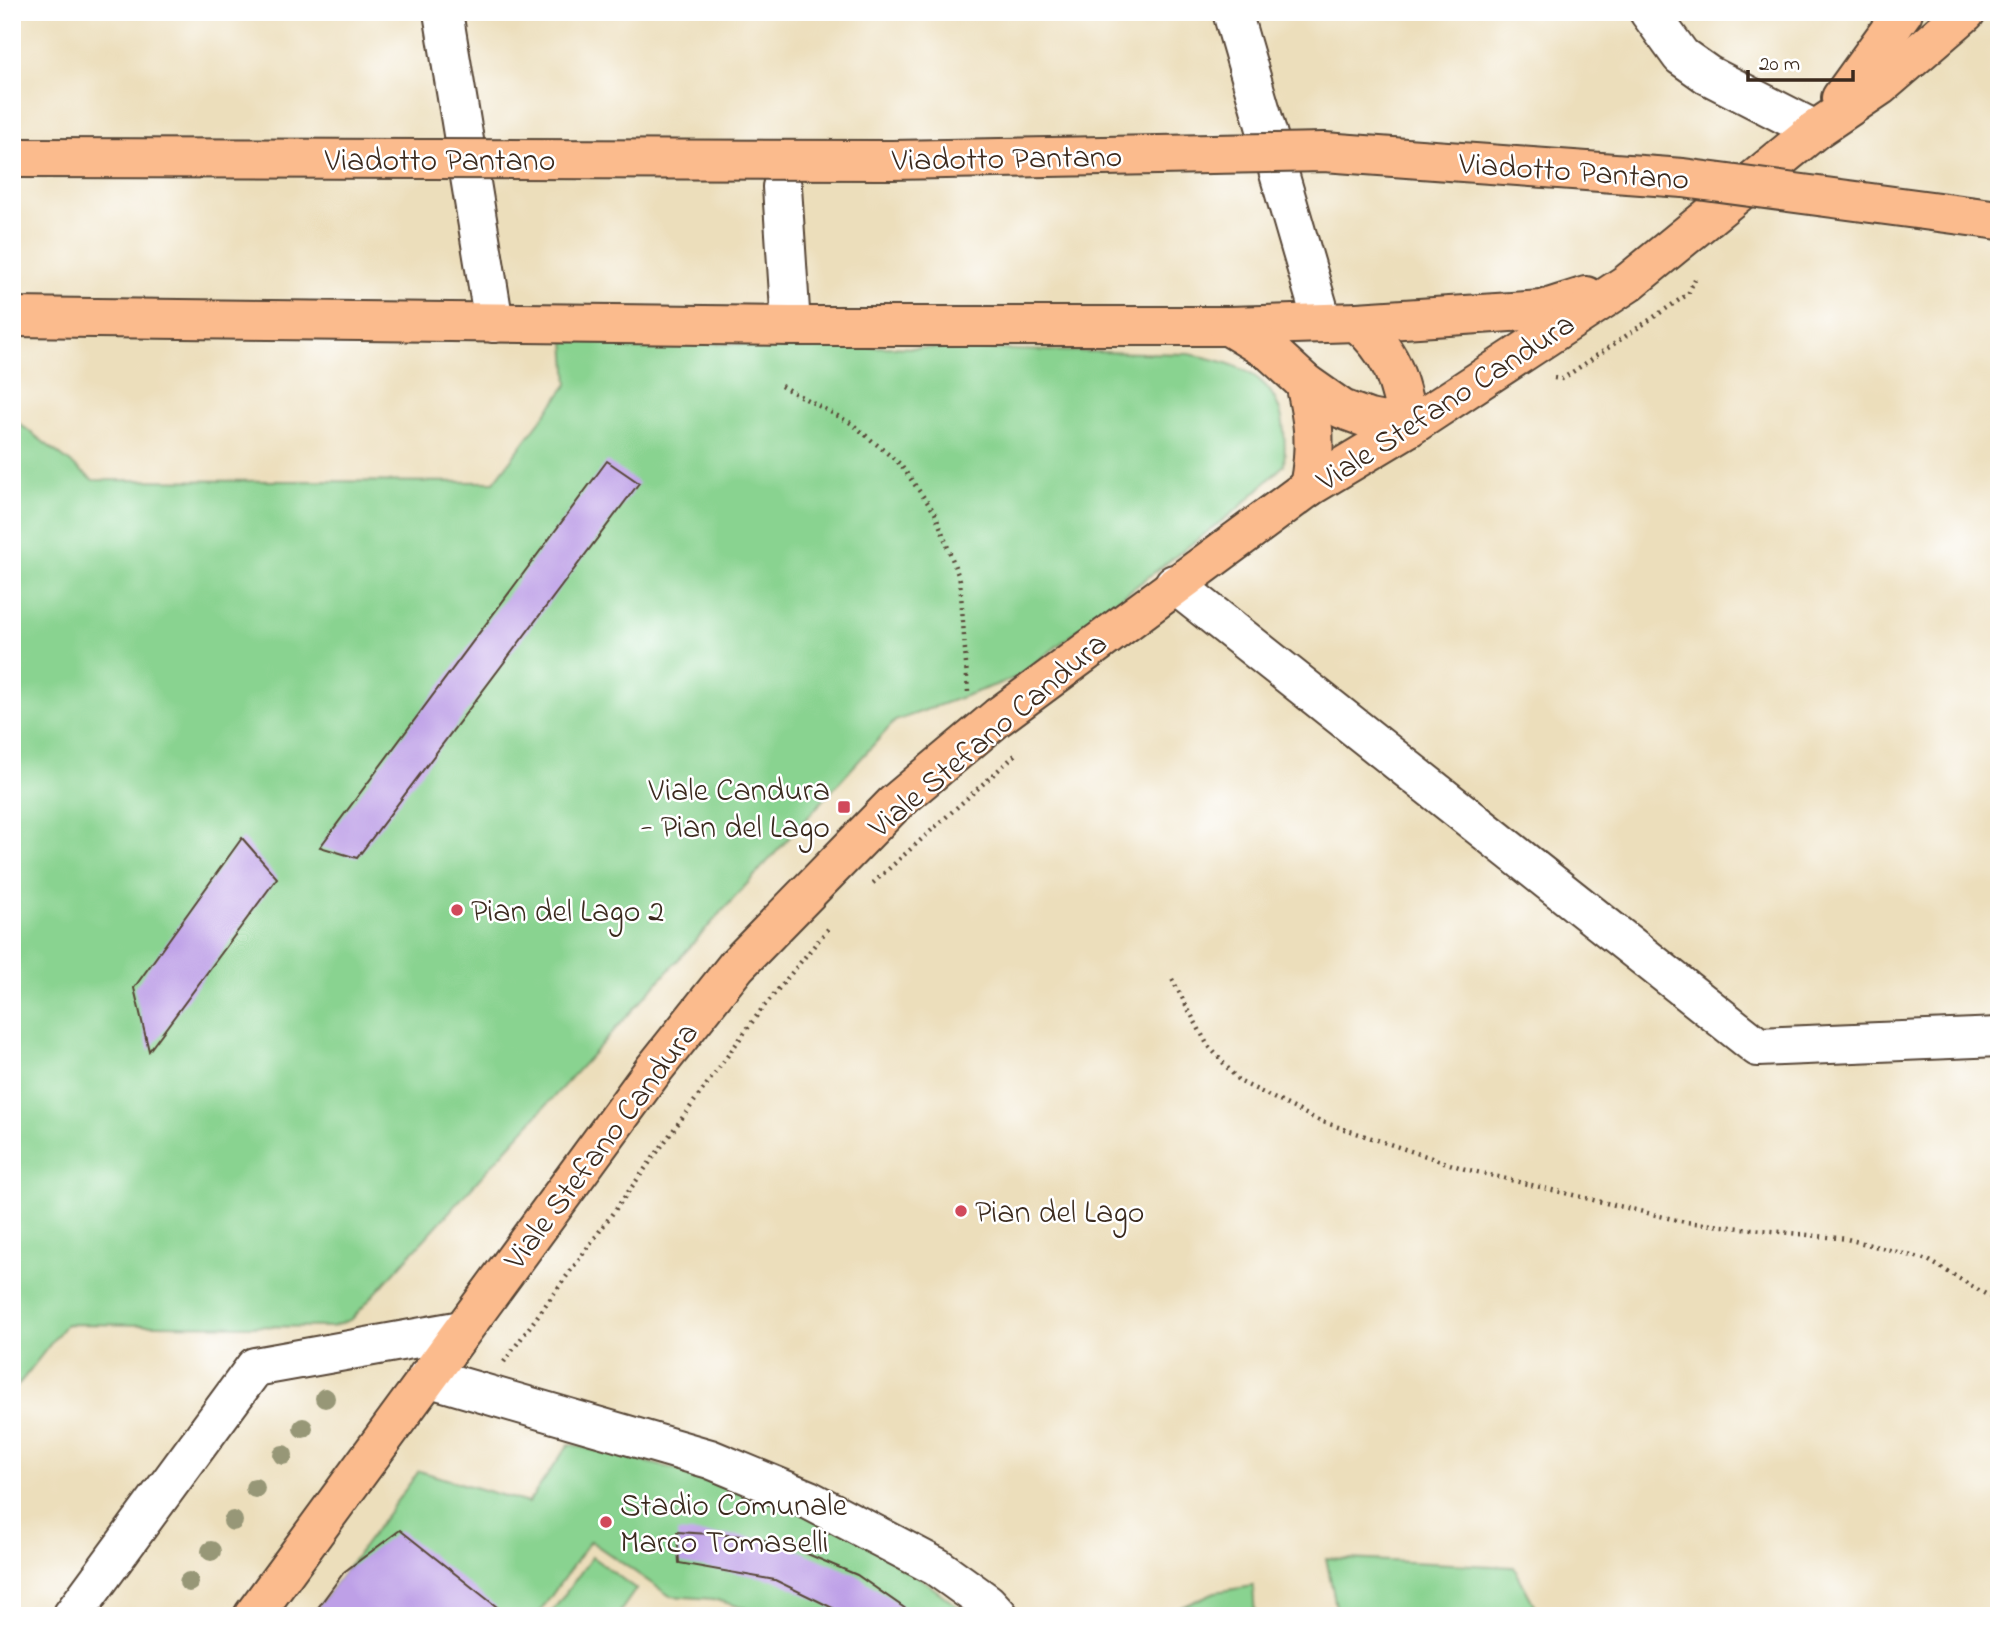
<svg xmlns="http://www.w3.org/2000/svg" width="2011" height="1628" viewBox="0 0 2011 1628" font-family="'Indie Flower',sans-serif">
<rect width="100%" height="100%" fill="#fff"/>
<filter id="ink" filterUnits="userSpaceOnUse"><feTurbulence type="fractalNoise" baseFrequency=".0143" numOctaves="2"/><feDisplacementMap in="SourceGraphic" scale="14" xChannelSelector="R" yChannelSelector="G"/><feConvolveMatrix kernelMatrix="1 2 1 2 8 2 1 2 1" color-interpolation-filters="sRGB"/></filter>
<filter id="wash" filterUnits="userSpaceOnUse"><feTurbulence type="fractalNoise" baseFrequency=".00686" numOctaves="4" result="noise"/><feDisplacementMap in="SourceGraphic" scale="28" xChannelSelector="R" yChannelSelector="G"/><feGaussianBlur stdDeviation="1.57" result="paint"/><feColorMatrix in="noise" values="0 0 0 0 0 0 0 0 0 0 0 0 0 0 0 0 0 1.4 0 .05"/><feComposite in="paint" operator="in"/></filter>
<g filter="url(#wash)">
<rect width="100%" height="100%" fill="#ecdebb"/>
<g fill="#89d390" stroke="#627e57" stroke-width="2">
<path d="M565,340L1189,354C1260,367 1290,388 1284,465L1239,508L1015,678L895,721L352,1319L332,1327L66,1324L12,1393V418L93,480L494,482L568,384Z"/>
<path d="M569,1444L764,1490L872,1541L970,1616H772L713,1599L670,1596L590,1541L537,1616H312L419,1471L528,1503Z"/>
<path d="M592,1557L636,1589L617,1616H549Z"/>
<path d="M1326,1558L1514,1567L1540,1616H1338Z"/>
<path d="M1253,1586L1255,1616H1161L1215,1592Z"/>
</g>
<g id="blocks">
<g fill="#bea0e7">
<path d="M607,461L639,483L357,858L320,847Z"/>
<path d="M242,838L277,878L149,1051L134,988Z"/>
<path d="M400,1530L497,1607L486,1616H312L344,1572Z"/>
<path d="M677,1532L743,1536L784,1544L857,1575L916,1616H849L775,1580L679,1563Z"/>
</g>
</g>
</g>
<g filter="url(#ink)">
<use href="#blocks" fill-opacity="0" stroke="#564536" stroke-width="2"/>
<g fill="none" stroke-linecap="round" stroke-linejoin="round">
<defs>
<g id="minor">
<path d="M443,12L494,323"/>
<path d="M1232,12L1322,321"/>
<path d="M1649,12L1681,56L1708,75L1815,130"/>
<path d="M782,187L791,326"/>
<path d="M1174,584L1758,1047L1999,1037"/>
<path d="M427,1377L710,1459L809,1500L937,1567L987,1603L999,1616"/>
<path d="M72,1616L255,1367L462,1330"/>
</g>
<g id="major">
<path d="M1841,98L1903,12"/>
<path d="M12,317L791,326H1228L1357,322L1542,310L1586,296"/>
<path d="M1228,326L1271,352L1305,383L1342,409L1369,419L1409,427C1398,379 1395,356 1357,322"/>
<path d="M1305,383C1314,423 1317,446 1309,487"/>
<path d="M253,1616L655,1068L737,965L894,804L998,717L1309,487L1409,427L1628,283L1815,130L1880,86L1966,12"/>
</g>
</defs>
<use href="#minor" stroke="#564536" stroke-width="42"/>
<use href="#major" stroke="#564536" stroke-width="42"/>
<g stroke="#564536" stroke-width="4.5" stroke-dasharray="2 5" stroke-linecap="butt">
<path d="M1554,378L1562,379L1688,294L1695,279"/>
<path d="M781,386L851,423L900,464L935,513L960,580L968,692"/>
<path d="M873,883L1015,755"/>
<path d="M1172,979L1207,1044L1239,1081L1320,1121L1465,1169L1685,1222L1847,1239L1928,1260L1999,1302"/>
<path d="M504,1362L761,1010L828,929"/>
</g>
<use href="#minor" stroke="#fff" stroke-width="38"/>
<use href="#major" stroke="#fbbb8d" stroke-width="38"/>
<defs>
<path id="major-bridge" d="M12,158L892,160L1324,152L1683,178L1999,220"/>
</defs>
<use href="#major-bridge" stroke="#564536" stroke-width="42" stroke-linecap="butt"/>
<use href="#major-bridge" stroke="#fbbb8d" stroke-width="38"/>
</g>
<g fill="#979777">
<circle cx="325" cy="1398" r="10"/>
<circle cx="303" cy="1428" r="10"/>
<circle cx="283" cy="1455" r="10"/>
<circle cx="255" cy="1488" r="10"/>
<circle cx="233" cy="1521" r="10"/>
<circle cx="211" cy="1551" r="10"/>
<circle cx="189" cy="1582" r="10"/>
</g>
</g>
<g fill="#d1495b" stroke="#fff" stroke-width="2.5">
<rect x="837" y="800" width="14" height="14" rx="3.5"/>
<circle cx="457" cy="910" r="7"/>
<circle cx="961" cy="1211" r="7"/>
<circle cx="606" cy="1522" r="7"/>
</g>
<g text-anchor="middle" stroke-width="5" stroke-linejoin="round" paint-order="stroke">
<g font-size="32" fill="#3b2a1e" stroke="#fff">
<text transform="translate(1007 157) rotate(-1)" y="11">Viadotto Pantano</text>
<text x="440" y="170">Viadotto Pantano</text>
<text transform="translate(1574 170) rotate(4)" y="11">Viadotto Pantano</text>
<text transform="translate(1445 401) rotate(-33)" y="11">Viale Stefano Candura</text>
<text transform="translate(987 734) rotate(-40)" y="11">Viale Stefano Candura</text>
<text transform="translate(600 1145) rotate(-53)" y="11">Viale Stefano Candura</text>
</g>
<g font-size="32" fill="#3b2a1e" stroke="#fff" text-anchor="start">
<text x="830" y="800" text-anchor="end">Viale Candura<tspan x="830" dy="37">- Pian del Lago</tspan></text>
<text x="471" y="921">Pian del Lago 2</text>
<text x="975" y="1222">Pian del Lago</text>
<text x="620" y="1515">Stadio Comunale<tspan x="620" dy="37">Marco Tomaselli</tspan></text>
</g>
</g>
<rect width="2011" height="1628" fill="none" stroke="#fff" stroke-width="42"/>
<path d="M1748 70v10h105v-10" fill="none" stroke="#3b2a1e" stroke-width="3.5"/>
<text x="1759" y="70" font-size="21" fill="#3b2a1e" stroke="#ffffff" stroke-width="5" paint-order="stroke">20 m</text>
</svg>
